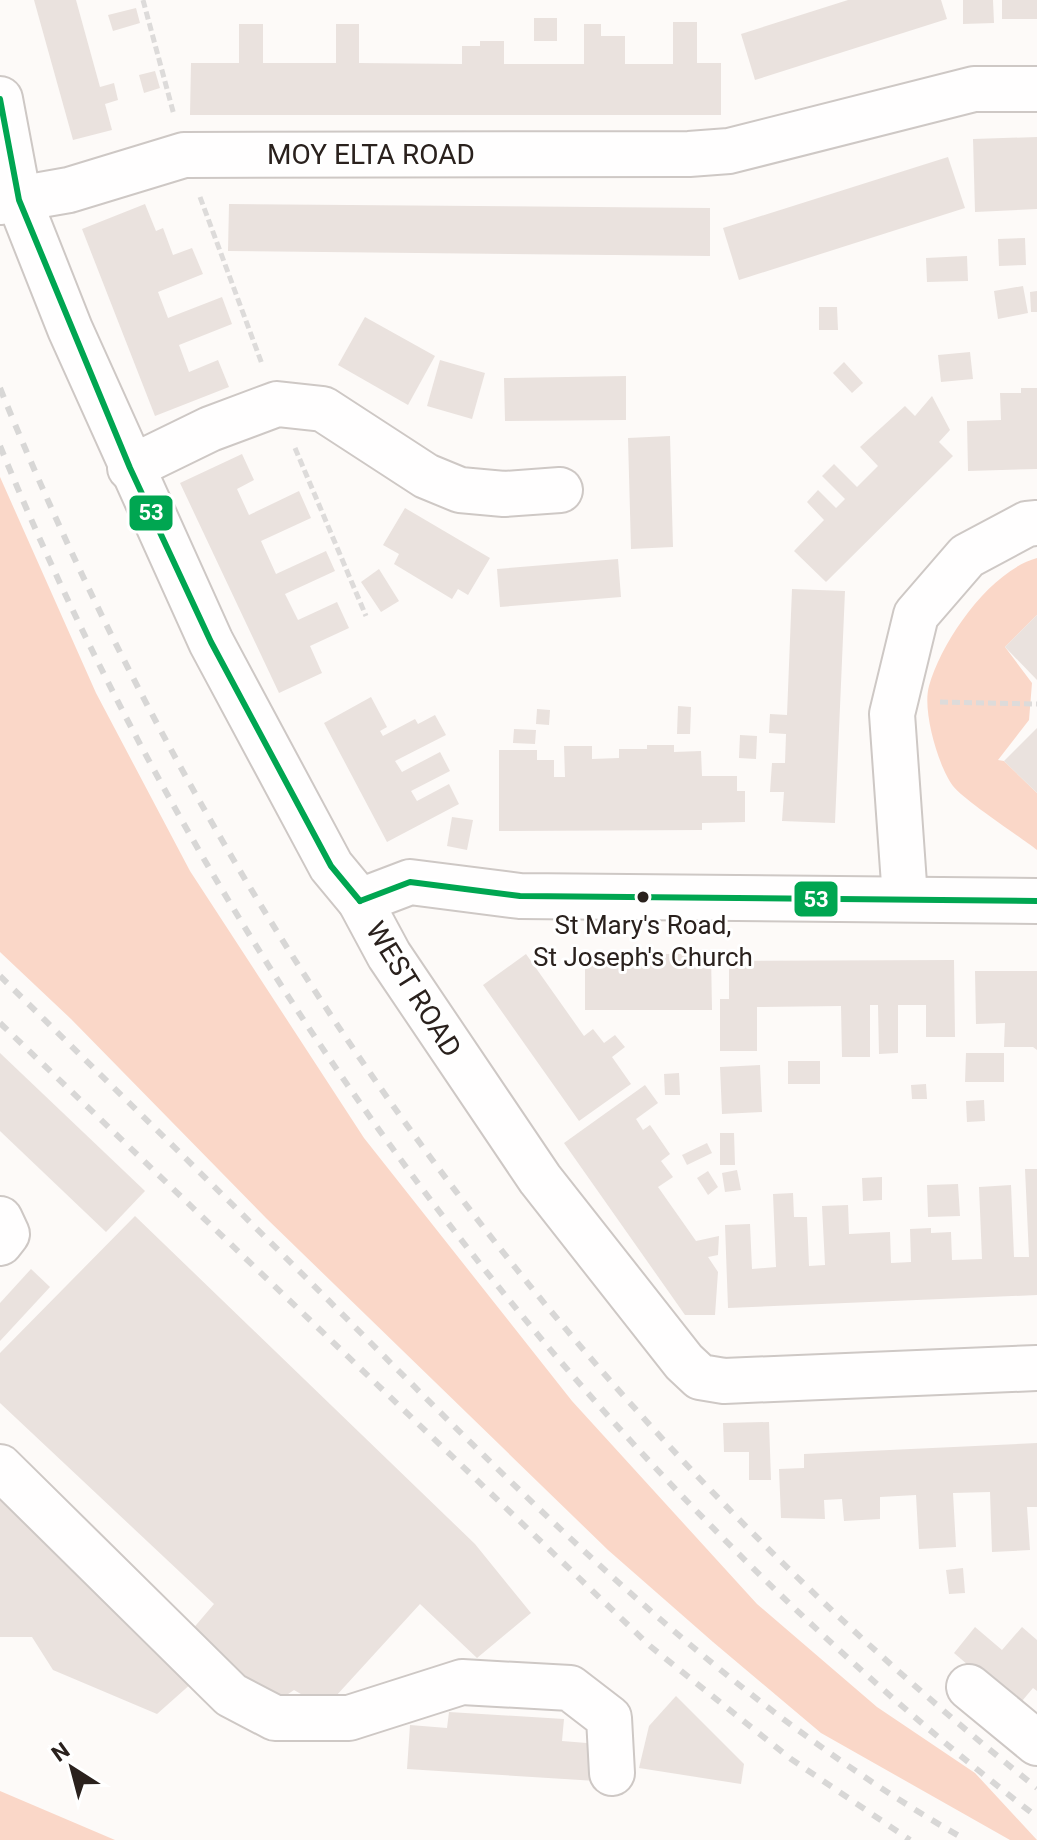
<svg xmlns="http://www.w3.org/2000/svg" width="1037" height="1840" viewBox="0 0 1037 1840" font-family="Roboto,sans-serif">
<rect width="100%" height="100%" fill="#fdfaf8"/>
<g fill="#fad7c8">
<path d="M0,477L96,693L190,871L364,1138L572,1401L757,1604L877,1707L975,1773L1037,1840H1010L821,1733L713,1642L608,1550L266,1218L71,1019L0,952Z"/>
<path d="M1037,558V615L1005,647L1032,683L1029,720L998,760L1004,761L1037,793V850C1019,836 965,801 953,786C938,766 922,710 929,686C942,640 990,571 1037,558Z"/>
<path d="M0,1791L115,1840H0Z"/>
</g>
<g fill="#eae2de">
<path d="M34,0H76L100,87L114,83L118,100L105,104L112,130L73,140Z"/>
<path d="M848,0H941L947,19L755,80L741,34Z"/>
<path d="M963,0H993L994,23L963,24Z"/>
<rect x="1002" y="0" width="35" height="19"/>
<path d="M136,8L140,23L113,31L108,15Z"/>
<rect x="534" y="18" width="23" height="23"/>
<path d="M673,22H697V63H721V115H190L191,63H239V24H263V63H336V24H359V63L462,64V46H480V41H504V64H584V24H601V36H625V64H673Z"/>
<path d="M155,71L160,88L144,93L139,75Z"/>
<path d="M1037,137V209L975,212L973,139Z"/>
<path d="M948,157L965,208L739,280L723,228Z"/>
<path d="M145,204L156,231L163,228L173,255L192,248L203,274L158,292L168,318L222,297L232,324L179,345L189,372L218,360L229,387L155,416L82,229Z"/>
<path d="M229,204L710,208V256L228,251Z"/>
<path d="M1025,238L1026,265L999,266L998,239Z"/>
<path d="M967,256L968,281L927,282L926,258Z"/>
<path d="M1023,286L1028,313L998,319L994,291Z"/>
<path d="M1037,291V312H1031L1030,292Z"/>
<path d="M819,307H837L838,330H819Z"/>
<path d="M365,317L435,356L408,405L338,365Z"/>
<path d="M970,352L973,379L941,382L938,355Z"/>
<path d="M440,360L485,373L472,419L427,406Z"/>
<path d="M844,362L863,383L852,393L833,373Z"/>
<path d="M626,376V420L505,421L504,378Z"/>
<path d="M1021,388H1037V469L968,471L967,421L1001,420L1000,393H1021Z"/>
<path d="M932,396L950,430L939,442L953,456L826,582L794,551L824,520L807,502L818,490L836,508L845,499L822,476L834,464L857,487L878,466L860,447L905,406L915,416Z"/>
<path d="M670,436L673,547L631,549L628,438Z"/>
<path d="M242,454L254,480L237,489L249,515L299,491L311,518L261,541L276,574L326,551L335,571L285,594L298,620L337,602L349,628L310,646L322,673L279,693L180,483Z"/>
<path d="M405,508L490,558L468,595L458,589L452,599L394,564L399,554L383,545Z"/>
<path d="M618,559L621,597L500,607L497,569Z"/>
<path d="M379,569L399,601L381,612L361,582Z"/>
<path d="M792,589L845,591L835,823L782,821L784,792H770L772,763H785L786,734L769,733L770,714L787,715Z"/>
<path d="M1037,615V680L1005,647Z"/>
<path d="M371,697L387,727L380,731L383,736L415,719L418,724L435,715L446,735L395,761L402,772L440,752L450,771L411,791L417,801L449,784L459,804L387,842L324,723Z"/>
<path d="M678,706L691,707L690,734H677Z"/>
<path d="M537,709L550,710L549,725L536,724Z"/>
<path d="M1037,728V793L1004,761Z"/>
<path d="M514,729L536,730L535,744L513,743Z"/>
<path d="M740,735L757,736L756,759L739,758Z"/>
<path d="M647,745H674V752L701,751L702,776H737V791H745V822L702,823V830L499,831V750H537V760H554V777H565L564,746H592V759L619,758V749H647Z"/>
<path d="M452,817L473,820L467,850L447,846Z"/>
<path d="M526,954L584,1036L593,1029L604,1043L615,1035L625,1047L612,1057L631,1084L579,1121L483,985Z"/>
<path d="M585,954H711L712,1010H585Z"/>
<path d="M954,960L955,1037H926V1005H898V1053L879,1054L878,1005H870V1057H842L841,1006L757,1007V1051H720V999H729V961Z"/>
<path d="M975,971H1037V1050L1033,1047H1004L1005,1023L976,1024Z"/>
<path d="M0,1053L145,1191L106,1232L0,1131Z"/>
<path d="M966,1053H1004V1082H965Z"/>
<rect x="788" y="1061" width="32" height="23"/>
<path d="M760,1065L762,1112L722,1114L720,1067Z"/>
<path d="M679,1073L680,1095H665L664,1074Z"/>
<path d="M926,1084L927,1099H912L911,1085Z"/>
<path d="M645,1085L658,1103L636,1119L643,1130L650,1125L670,1154L661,1161L673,1177L658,1187L696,1241L719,1236L718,1255L708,1257L718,1272L715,1315H685L564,1143Z"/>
<path d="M984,1100L985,1121L967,1122L966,1101Z"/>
<path d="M720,1133H734L735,1165H720Z"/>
<path d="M707,1143L712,1153L687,1165L682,1155Z"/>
<path d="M1025,1169H1037V1295L728,1308L725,1225L750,1224L752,1269L776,1267L773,1194L793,1193L794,1217H807L809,1266L825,1265L822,1206L848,1205L849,1234L890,1232L891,1263L911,1262L910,1229L931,1228V1233L951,1232L952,1260L982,1259L979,1187L1011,1185L1014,1257H1029Z"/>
<path d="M737,1170L741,1190L725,1192L722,1173Z"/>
<path d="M708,1171L718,1187L708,1195L697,1178Z"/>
<path d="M882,1177V1200L863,1201L862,1178Z"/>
<path d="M958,1184L960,1216L928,1217L927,1185Z"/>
<path d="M135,1216L475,1544L531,1613L477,1658L420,1604L325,1708L294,1690L269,1707L191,1631L214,1604L0,1403V1353Z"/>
<path d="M31,1269L50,1287L0,1341V1303Z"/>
<path d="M769,1422L771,1480H749V1452H724L723,1423Z"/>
<path d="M1037,1443V1507H1027L1030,1550L992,1552L990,1492L953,1493L956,1547L919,1549L916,1495L880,1497V1519L844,1521L842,1499L824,1500L825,1519L781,1518L779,1469L804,1468V1454Z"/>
<path d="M0,1492L193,1682L157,1714L53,1670L32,1637H0Z"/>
<path d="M963,1568L965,1593L949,1594L946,1570Z"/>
<path d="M975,1627L1002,1650L1022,1627L1037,1640V1691L1033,1688L1017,1707L954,1653Z"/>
<path d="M676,1696L744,1764L741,1784L639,1768L649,1726Z"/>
<path d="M449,1712L564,1719L562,1741L599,1744L596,1781L407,1769L410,1725L447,1728Z"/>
</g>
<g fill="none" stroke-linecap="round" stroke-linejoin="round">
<defs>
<g id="minor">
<path d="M0,99L19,200L70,329L211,642L331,866L360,901L389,955L540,1179L684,1362L700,1377L724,1381L1037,1368"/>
<path d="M0,202L69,190L184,155L689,154L729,151L974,89H1037"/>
<path d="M130,468L210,429L277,404L323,409L426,476L460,490L504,494L560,490"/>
<path d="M905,898L892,714L916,615L967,556L1027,524L1037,523"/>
<path d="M360,901L410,882L520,896L1037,901"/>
<path d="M0,1219L7,1234L0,1243"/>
<path d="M0,1467L231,1695L275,1718H349L462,1682L570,1688L609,1718L612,1773"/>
<path d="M969,1687L1037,1743"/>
</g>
</defs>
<use href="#minor" stroke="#cec8c5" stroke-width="48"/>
<g stroke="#dddbda" stroke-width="5" stroke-dasharray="8 4" stroke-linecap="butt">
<path d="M143,0L174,115"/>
<path d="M200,197L262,364"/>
<path d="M295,448L366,616"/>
<path d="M940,702L1037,704"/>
</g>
<use href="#minor" stroke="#fffefe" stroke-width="44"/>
<g stroke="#d8d7d6" stroke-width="6" stroke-dasharray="10 10" stroke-linecap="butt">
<path d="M0,388C222,934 575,1420 1037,1788"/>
<path d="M0,446C219,979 581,1463 1037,1817"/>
<path d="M0,976C118,1092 237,1208 353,1325C543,1516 731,1706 966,1840"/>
<path d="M0,1023L650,1646L791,1759L910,1840"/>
</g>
<defs>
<g id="bus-1">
<path d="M0,99L19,200L130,468L211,642L331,866L360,901"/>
<path d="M360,901L410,882L520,896L1037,901"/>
</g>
</defs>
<use href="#bus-1" stroke="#fff" stroke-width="12"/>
<use href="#bus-1" stroke="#00a651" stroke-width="6"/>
</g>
<circle fill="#2a211d" stroke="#fff" stroke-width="3" cx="643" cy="897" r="7"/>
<g text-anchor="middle" stroke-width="6" stroke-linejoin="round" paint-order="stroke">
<g font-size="26" fill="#2a211d" stroke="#fff">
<text x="643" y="934">St Mary's Road,<tspan x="643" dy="32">St Joseph's Church</tspan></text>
</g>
<g font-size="28" fill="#2a211d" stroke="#fff">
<text x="371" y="164">MOY ELTA ROAD</text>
<text transform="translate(414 989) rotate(58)" y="10">WEST ROAD</text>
</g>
</g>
<g stroke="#fff" stroke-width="3">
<rect x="128" y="494" width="46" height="38" rx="8" fill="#00a651"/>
<rect x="793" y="880" width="46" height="38" rx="8" fill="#00a651"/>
</g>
<g font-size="22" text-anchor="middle" font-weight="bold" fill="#fff">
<text x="151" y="520">53</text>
<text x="816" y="907">53</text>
</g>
<g transform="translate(72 1768) rotate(324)" stroke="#ffffff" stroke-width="6" paint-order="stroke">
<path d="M0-6L14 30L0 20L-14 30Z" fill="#2a211d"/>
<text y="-12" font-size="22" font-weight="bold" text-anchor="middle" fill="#2a211d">N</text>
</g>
</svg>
